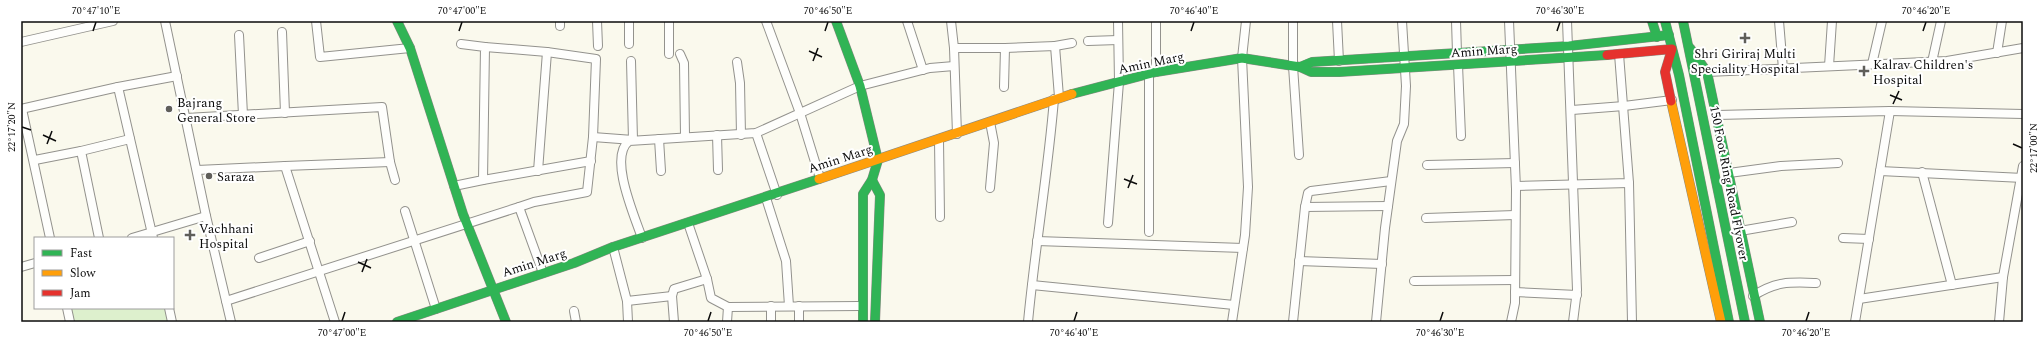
<svg xmlns="http://www.w3.org/2000/svg" width="2044" height="343" viewBox="0 0 2044 343" font-family="Spectral,serif">
<rect width="100%" height="100%" fill="#faf9ed"/>
<path fill="#ddf0cd" d="M73,308H169L172,322H70L67,309Z"/>
<g fill="none" stroke-linecap="round" stroke-linejoin="round">
<defs>
<g id="street">
<path d="M165,21L206,216L231,322"/>
<path d="M316,21L320,57L410,48"/>
<path d="M560,21V26"/>
<path d="M597,21L598,46"/>
<path d="M629,21V44"/>
<path d="M766,21L800,113L820,178"/>
<path d="M907,21L923,70"/>
<path d="M951,21L954,48"/>
<path d="M1293,21V66L1299,155"/>
<path d="M1337,21L1339,61"/>
<path d="M1456,21L1457,53"/>
<path d="M1509,21L1516,189L1515,303L1511,322"/>
<path d="M1567,21L1577,290L1573,322"/>
<path d="M1779,21L1783,69"/>
<path d="M282,32L285,113"/>
<path d="M239,35L243,115"/>
<path d="M1088,41L1118,40"/>
<path d="M21,42L113,21"/>
<path d="M1055,46L1072,43"/>
<path d="M485,47L547,52L596,59L593,137L587,192L534,202L519,207"/>
<path d="M1005,48L1055,46L1059,97"/>
<path d="M1997,53L2002,21"/>
<path d="M669,54V21"/>
<path d="M680,54L684,63L685,136"/>
<path d="M737,62L740,83L741,135"/>
<path d="M1932,62L1941,21"/>
<path d="M1872,64L1882,21"/>
<path d="M1458,65L1461,136"/>
<path d="M1829,66L1832,21"/>
<path d="M1156,72V21"/>
<path d="M1707,72L1947,61L2023,48"/>
<path d="M118,87L177,76"/>
<path d="M21,109L118,87L153,238"/>
<path d="M22,109L50,238"/>
<path d="M1572,110L1624,106L1672,100"/>
<path d="M1890,111L2023,114"/>
<path d="M1717,115L1890,111L1855,322"/>
<path d="M186,118L382,107L390,162L395,180"/>
<path d="M756,133L777,195"/>
<path d="M957,134L954,48H1005L1004,87"/>
<path d="M717,135L718,170"/>
<path d="M593,137L633,140L631,61"/>
<path d="M659,139L661,171"/>
<path d="M939,140L940,217"/>
<path d="M35,160L81,151"/>
<path d="M1427,165L1515,163"/>
<path d="M285,166L390,162"/>
<path d="M197,170L285,166L335,322"/>
<path d="M538,171L547,52"/>
<path d="M1880,171L2023,178"/>
<path d="M1922,172L1952,285"/>
<path d="M1729,173L1781,166L1838,163"/>
<path d="M483,180L591,161"/>
<path d="M1629,183L1632,322"/>
<path d="M454,186L483,180L485,47L461,44"/>
<path d="M1516,186L1629,183L1619,54"/>
<path d="M990,188L994,143L990,122"/>
<path d="M766,198L786,261L789,306"/>
<path d="M1305,207L1308,193L1311,191L1391,181"/>
<path d="M405,211L436,309"/>
<path d="M1426,218L1515,215"/>
<path d="M1108,223L1119,82L1118,21"/>
<path d="M1740,231L1792,222"/>
<path d="M1149,232V74"/>
<path d="M99,238L81,151L130,139"/>
<path d="M132,238L206,216"/>
<path d="M642,238C635,217 608,157 629,141L756,133L860,86L930,68L954,66"/>
<path d="M1843,238L1869,239"/>
<path d="M1037,241L1243,248"/>
<path d="M613,247L627,301L628,322"/>
<path d="M259,258L310,241"/>
<path d="M1299,261L1382,264"/>
<path d="M21,267L35,263"/>
<path d="M707,279L711,298L728,307L860,306"/>
<path d="M1414,281L1515,280"/>
<path d="M1032,285L1234,305"/>
<path d="M1515,292L1577,295"/>
<path d="M1753,296C1776,281 1790,282 1816,283"/>
<path d="M1859,299L2003,277"/>
<path d="M226,301L519,207L543,273"/>
<path d="M627,301L672,296"/>
<path d="M771,306V322"/>
<path d="M799,306V322"/>
<path d="M67,308L70,322"/>
<path d="M169,308L172,322"/>
<path d="M574,311L576,322"/>
<path d="M674,322L672,296L674,289L707,279L688,223"/>
<path d="M727,322L728,307"/>
<path d="M1028,322C1035,247 1048,173 1054,99"/>
<path d="M1232,322L1245,235L1248,187L1242,58L1246,21"/>
<path d="M1293,322L1305,207L1388,206"/>
<path d="M1376,322L1385,228L1397,141L1404,124L1406,86L1402,21"/>
<path d="M1999,322L2003,277L2023,166"/>
</g>
<g id="fast">
<path d="M397,21L410,48L463,214L506,322"/>
<path d="M836,21L860,86L878,160L872,180L863,194V322"/>
<path d="M1652,21L1657,37"/>
<path d="M1665,21L1679,75L1729,322"/>
<path d="M1683,21L1745,322"/>
<path d="M1690,48L1707,72L1760,322"/>
<path d="M1300,67L1312,62L1569,46L1669,35"/>
<path d="M1072,94L1156,72L1242,58L1300,67L1311,72H1339L1607,55"/>
<path d="M872,180L880,195L875,322"/>
<path d="M397,322L574,263L613,247L819,179"/>
</g>
<g id="slow">
<path d="M1671,101L1721,322"/>
<path d="M819,179L1072,94"/>
</g>
<path id="jam" d="M1607,55L1672,49L1665,72L1671,101"/>
</defs>
<use href="#street" stroke="#93928d" stroke-width="10"/>
<use href="#fast" stroke="#898983" stroke-width="10"/>
<use href="#slow" stroke="#898983" stroke-width="10"/>
<use href="#jam" stroke="#898983" stroke-width="10"/>
<use href="#street" stroke="#fefefc" stroke-width="8"/>
<use href="#fast" stroke="#30b455" stroke-width="9"/>
<use href="#slow" stroke="#ff9f0a" stroke-width="9"/>
<use href="#jam" stroke="#e5322d" stroke-width="9"/>
</g>
<path fill="none" stroke="#0b0b0b" stroke-width="1.5" d="M93,31L96,22M459,31L462,22M825,31L828,22M1191,31L1194,22M1557,31L1560,22M1923,31L1926,22M809,51L822,57M813,61L818,48M1890,95L1902,100M1893,104L1899,91M22,127L31,130M43,135L56,141M47,144L52,131M2013,144L2022,148M1124,179L1137,184M1128,188L1133,175M358,262L371,268M362,272L367,259M342,321L345,312M708,321L711,312M1074,321L1077,312M1440,321L1443,312M1806,321L1809,312"/>
<g fill="#5f5e5a" stroke="#fff" stroke-width="1.5">
<path d="M1743 32h4v4h4v4h-4v4h-4v-4h-4v-4h4z"/>
<path d="M1862 65h4v4h4v4h-4v4h-4v-4h-4v-4h4z"/>
<circle cx="169" cy="109" r="4"/>
<circle cx="209" cy="176" r="4"/>
<path d="M188 229h4v4h4v4h-4v4h-4v-4h-4v-4h4z"/>
</g>
<g text-anchor="middle" stroke-width="4" stroke-linejoin="round" paint-order="stroke">
<g font-size="13" fill="#0b0b0b" stroke="#fff">
<text transform="translate(1484 50) rotate(-4)" y="5">Amin Marg</text>
<text transform="translate(1151 62) rotate(-12)" y="5">Amin Marg</text>
<text transform="translate(840 158) rotate(-18)" y="5">Amin Marg</text>
<text transform="translate(1730 183) rotate(79)" y="5">150 Foot Ring Road Flyover</text>
<text transform="translate(534 262) rotate(-18)" y="5">Amin Marg</text>
</g>
<g font-size="13" fill="#0b0b0b" stroke="#fff" text-anchor="start">
<text x="1745" y="58" text-anchor="middle">Shri Giriraj Multi<tspan x="1745" dy="15">Speciality Hospital</tspan></text>
<text x="1873" y="69">Kalrav Children's<tspan x="1873" dy="15">Hospital</tspan></text>
<text x="177" y="107">Bajrang<tspan x="177" dy="15">General Store</tspan></text>
<text x="217" y="181">Saraza</text>
<text x="199" y="233">Vachhani<tspan x="199" dy="15">Hospital</tspan></text>
</g>
</g>
<rect width="2044" height="343" fill="none" stroke="#ffffff" stroke-width="44"/>
<rect x="34" y="237" width="140" height="72" fill="#ffffff" stroke="#9d9d9d"/>
<rect x="42" y="250" width="20" height="6" fill="#30b455" stroke="#9d9d9d"/>
<text x="70" y="257" font-size="12" fill="#0b0b0b">Fast</text>
<rect x="42" y="270" width="20" height="6" fill="#ff9f0a" stroke="#9d9d9d"/>
<text x="70" y="277" font-size="12" fill="#0b0b0b">Slow</text>
<rect x="42" y="290" width="20" height="6" fill="#e5322d" stroke="#9d9d9d"/>
<text x="70" y="297" font-size="12" fill="#0b0b0b">Jam</text>
<rect x="22" y="22" width="2000" height="299" fill="none" stroke="#0b0b0b" stroke-width="1.5"/>
<g font-size="10" text-anchor="middle" fill="#0b0b0b">
<text x="96" y="14">70°47'10"E</text>
<text x="462" y="14">70°47'00"E</text>
<text x="828" y="14">70°46'50"E</text>
<text x="1194" y="14">70°46'40"E</text>
<text x="1560" y="14">70°46'30"E</text>
<text x="1926" y="14">70°46'20"E</text>
<text transform="translate(11 127) rotate(-90)" y="4">22°17'20"N</text>
<text transform="translate(2033 148) rotate(-90)" y="4">22°17'00"N</text>
<text x="342" y="336">70°47'00"E</text>
<text x="708" y="336">70°46'50"E</text>
<text x="1074" y="336">70°46'40"E</text>
<text x="1440" y="336">70°46'30"E</text>
<text x="1806" y="336">70°46'20"E</text>
</g>
</svg>
